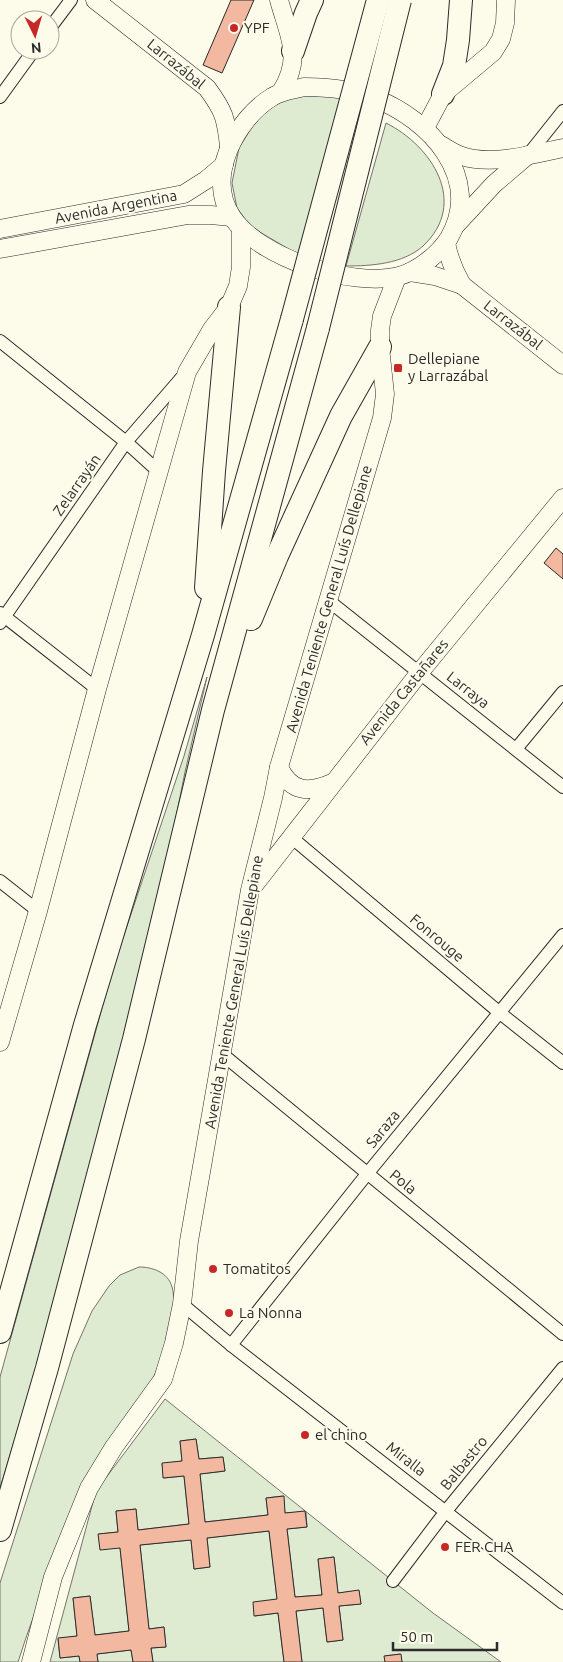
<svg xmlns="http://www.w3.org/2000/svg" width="563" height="1662" viewBox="0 0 563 1662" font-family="Ubuntu,sans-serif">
<rect width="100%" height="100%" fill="#fdfbea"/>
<g fill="#deebd1" stroke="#74746e">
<path d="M291,95L341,97L299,255L251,227L237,208L232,183L239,148L252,127L268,107Z"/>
<path d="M386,123C432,146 469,203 423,246C403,264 371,266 346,266Z"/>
<path d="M207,677L185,772L163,882L53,1312L0,1488V1377L114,965L184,756Z"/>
<path d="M139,1267C152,1267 168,1272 172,1287C180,1311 158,1370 147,1392C125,1436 95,1476 72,1520C65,1532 61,1546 56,1558C42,1593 29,1627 18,1662H0V1583L73,1354L92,1311L109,1286L120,1275Z"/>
<path d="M165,1399L433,1613L501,1662H402L400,1654L385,1656V1662H302L296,1611L323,1608L327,1642L343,1640L339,1606L361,1604L359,1591L338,1593L334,1557L318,1559L322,1595L295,1597L287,1529L307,1527L306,1512L285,1513L283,1496L266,1498L268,1515L205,1522L200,1474L225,1471L223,1457L199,1459L196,1439L180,1441L182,1461L162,1464L164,1478L184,1476L189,1524L138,1530L136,1509L116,1511L118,1532L99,1534L120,1548L129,1631L95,1635L90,1596L73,1598L77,1636L58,1639L60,1658L79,1656L80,1662H50L96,1491Z"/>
<path d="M269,1531L277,1599L255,1616L278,1613L284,1662H153L151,1648L166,1647L164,1627L149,1629L140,1545L191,1540L194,1569L210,1567L207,1538Z"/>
<path d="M131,1650L133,1662H98L97,1654Z"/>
</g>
<g fill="#f2b8a0" stroke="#2b2b2b">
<path d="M231,0H254L222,73L203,65Z"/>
<path d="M556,548L563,554V579L544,563Z"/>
<path d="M196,1439L199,1459L223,1457L225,1471L200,1474L205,1522L268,1515L266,1498L284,1496L285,1513L305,1511L307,1527L287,1529L295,1597L322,1595L318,1559L334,1557L338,1593L359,1590L361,1604L339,1606L343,1640L327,1642L323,1608L296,1611L302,1662H284L278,1613L254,1616L253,1602L277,1599L269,1531L207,1538L210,1567L194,1569L191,1540L140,1545L149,1629L164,1627L166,1647L151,1648L153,1662H133L131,1650L97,1654L98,1662H80L79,1656L60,1658L58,1638L77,1636L73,1598L90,1596L95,1635L129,1631L120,1548L100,1550L98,1534L118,1532L116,1511L136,1509L138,1530L189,1524L184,1476L163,1478L162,1463L182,1461L180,1441Z"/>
<path d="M401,1654L402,1662H385L384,1656Z"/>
</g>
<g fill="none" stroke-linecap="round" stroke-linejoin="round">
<defs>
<g id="street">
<path d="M50,28L71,0"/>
<path d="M0,97L34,50"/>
<path d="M528,155L563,111"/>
<path d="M0,341L126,442L158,471"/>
<path d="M329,601L563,787"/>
<path d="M0,613L97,689"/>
<path d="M0,623L126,442L184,375"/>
<path d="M516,749L563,692"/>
<path d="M291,837L500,1013L563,1063"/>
<path d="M0,881L38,911"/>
<path d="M222,1054L563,1334"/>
<path d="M182,1304L231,1345L563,1603"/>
<path d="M231,1345L367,1174L563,935"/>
<path d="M393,1581L446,1511L563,1368"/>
</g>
<g id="secondary">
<path d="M95,0L207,88C224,111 226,118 229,146"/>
<path d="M279,0C289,37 303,57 281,92"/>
<path d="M304,87C328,87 352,89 374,98C429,119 484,177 449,238C439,254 418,271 399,276C352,288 259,258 232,217C205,177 236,119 272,97C281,91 293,90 304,87Z"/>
<path d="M425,128L443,94L493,52L501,39L505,23L506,0"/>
<path d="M441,145C448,149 455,154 462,156C491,166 534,154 563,148"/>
<path d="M456,225L494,184L528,155"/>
<path d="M0,229L184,194L206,180L224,165"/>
<path d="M446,243C449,259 454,271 462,285"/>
<path d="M0,249L188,215H211L231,217"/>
<path d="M410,272L435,276L462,285L563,365"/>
<path d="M279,767C291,793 309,793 332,783"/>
<path d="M255,884L420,672L563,498"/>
<path d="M0,1042L38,911L97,689L187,372L212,329L229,307L238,286L241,267V228"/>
<path d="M31,1662L53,1577L89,1488L114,1447L163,1379L174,1343L182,1304L189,1241L250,890L273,798L279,767L382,418L385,394L380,347V330L382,316L397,277"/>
</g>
<g id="highway">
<path d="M293,51L306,13L312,0"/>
<path d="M443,94L454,66L458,40L461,0"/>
<path d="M206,588L214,471L229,307"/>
<path d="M251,619L277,556L341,416L380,347"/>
<path d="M0,1332L85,1025L203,635L292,319"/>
<path d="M0,1530L47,1368L134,1039L213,710L318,328"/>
</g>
</defs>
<use href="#street" stroke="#2b2b2b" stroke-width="14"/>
<use href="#secondary" stroke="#2b2b2b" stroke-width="19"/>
<use href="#highway" stroke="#2b2b2b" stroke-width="24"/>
<use href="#street" stroke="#fdfbea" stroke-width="12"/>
<use href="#secondary" stroke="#fdfbea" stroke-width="18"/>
<use href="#highway" stroke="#fdfbea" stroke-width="22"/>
<defs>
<g id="highway-bridge">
<path d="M292,319L378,0"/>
<path d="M318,328L400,0"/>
</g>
</defs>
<use href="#highway-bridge" stroke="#2b2b2b" stroke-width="24" stroke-linecap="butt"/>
<use href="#highway-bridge" stroke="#fdfbea" stroke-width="22"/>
</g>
<g fill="#c62828" stroke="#fdfbea" stroke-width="2">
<circle cx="234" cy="28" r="5"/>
<rect x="393" y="363" width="10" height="10" rx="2.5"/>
<circle cx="213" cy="1269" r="5"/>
<circle cx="229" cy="1313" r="5"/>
<circle cx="305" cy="1435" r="5"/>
<circle cx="445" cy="1547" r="5"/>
</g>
<g text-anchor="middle" stroke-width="4" stroke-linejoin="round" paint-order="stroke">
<g font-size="15" fill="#2b2b2b" stroke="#fdfbea" text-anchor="start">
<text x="244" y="33">YPF</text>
<text x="408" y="364">Dellepiane<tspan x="408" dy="17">y Larrazábal</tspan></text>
<text x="223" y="1274">Tomatitos</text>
<text x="239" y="1318">La Nonna</text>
<text x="315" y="1440">el chino</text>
<text x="455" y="1552">FER CHA</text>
</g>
<g font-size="15" fill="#2b2b2b" stroke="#fdfbea">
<text transform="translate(176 64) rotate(39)" y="5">Larrazábal</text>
<text transform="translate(116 207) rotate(-11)" y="5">Avenida Argentina</text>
<text transform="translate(513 325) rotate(38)" y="5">Larrazábal</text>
<text transform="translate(77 485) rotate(-55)" y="5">Zelarrayán</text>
<text transform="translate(329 599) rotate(-74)" y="5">Avenida Teniente General Luís Dellepiane</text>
<text transform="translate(468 690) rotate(38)" y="5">Larraya</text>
<text transform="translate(404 692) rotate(-51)" y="5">Avenida Castañares</text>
<text transform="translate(437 938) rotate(40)" y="5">Fonrouge</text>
<text transform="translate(234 992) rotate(-80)" y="5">Avenida Teniente General Luís Dellepiane</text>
<text transform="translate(383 1129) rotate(-51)" y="5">Saraza</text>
<text transform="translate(403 1182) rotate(39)" y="5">Pola</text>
<text transform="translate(406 1459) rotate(38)" y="5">Miralla</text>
<text transform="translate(464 1463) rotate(-51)" y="5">Balbastro</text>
</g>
</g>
<g transform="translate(35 35) rotate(175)"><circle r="24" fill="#fdfbea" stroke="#a9a89e"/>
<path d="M0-4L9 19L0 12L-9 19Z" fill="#c62828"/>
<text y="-8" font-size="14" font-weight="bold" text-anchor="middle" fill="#2b2b2b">N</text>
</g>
<path d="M393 1642v8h104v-8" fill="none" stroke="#2b2b2b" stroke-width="2.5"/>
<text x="400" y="1642" font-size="15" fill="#2b2b2b" stroke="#fdfbea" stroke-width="4" paint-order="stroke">50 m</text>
</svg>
